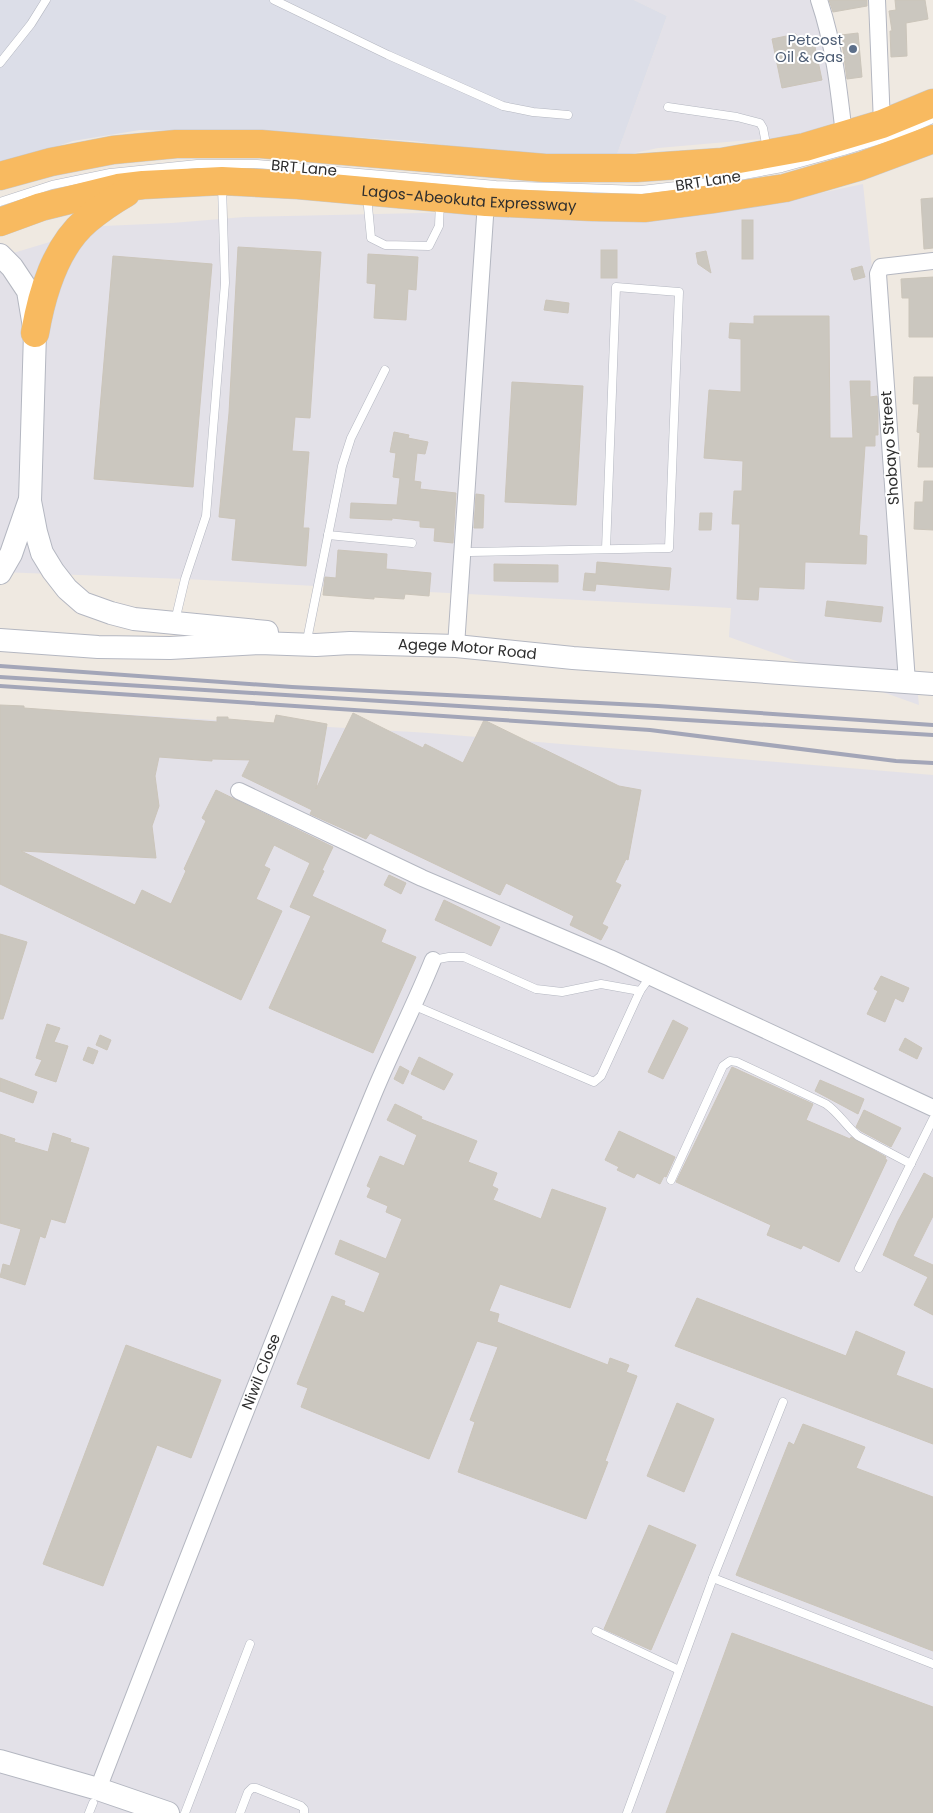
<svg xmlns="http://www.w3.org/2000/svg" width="933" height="1813" viewBox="0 0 933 1813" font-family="Poppins,sans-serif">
<rect width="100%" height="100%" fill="#efe9e1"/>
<g fill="#e3e1e8">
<path d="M634,0H823L850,117L795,136L658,148L616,157L667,16Z"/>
<path d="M863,184L919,705L729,637L731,608L185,579L0,572V257L103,226L172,223L244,217L467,212L629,220L755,207Z"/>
<path d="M0,707L429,733L933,775V1813H0Z"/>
</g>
<path fill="#dcdee8" d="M0,0H634L667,16L616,157L497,156L464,148L414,141L292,133L140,130L73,141L0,165Z"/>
<g fill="#cbc7bf" stroke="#cbc5ba">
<path d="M829,0H867V6L833,12Z"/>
<path d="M895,0H925L928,19L906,23L907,56L891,57L890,31H892L889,11L896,10Z"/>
<path d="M858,33L862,77L847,79L841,35Z"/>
<path d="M796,34L799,46L814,42L822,80L782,88L772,39Z"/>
<path d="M933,198V248L924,249L921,199Z"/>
<rect x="742" y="220" width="11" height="39"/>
<path d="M238,247L321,252L310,418L295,417L292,451L309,452L303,528H309L306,566L232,560L236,519L219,517L229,413Z"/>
<rect x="601" y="250" width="16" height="28"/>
<path d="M706,251L711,273L698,264L696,253Z"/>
<path d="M368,254L418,257L416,290L408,289L406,320L374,318L376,284L367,283Z"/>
<path d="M113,256L212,264L193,487L94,479Z"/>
<path d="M862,266L865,277L854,280L851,269Z"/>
<path d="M933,277V337H909V298H902L901,279Z"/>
<path d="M546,300L569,303L568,313L544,310Z"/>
<path d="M754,316H829L830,438H853L850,381H870V397L877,396L878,412V435H875V446H865L859,535L867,536L866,564L805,562L804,589L759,587L758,600L737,599L740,524H732L734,491H742L743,461L704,458L709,390L741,392V339L729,338L730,323L754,324Z"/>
<path d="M914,377H933V467H918L920,433L917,432L919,404H913Z"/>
<path d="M512,382L583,386L576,505L505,502Z"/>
<path d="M394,432L409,435L408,438L428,442L425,454L417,453L414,481L421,482L420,489L456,493L453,543L434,541L435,528L420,527V521L392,518V520L350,518L351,503L397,505L400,478L393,477L396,453L390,452Z"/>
<path d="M924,481H933V530L914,529L915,502H923Z"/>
<path d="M476,494L484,495L483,528H474Z"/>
<path d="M700,513H712L711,530H699Z"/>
<path d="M338,550L387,554L386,569L431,573L429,596L405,594L404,599L374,597V599L323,595L325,577L336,578Z"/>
<path d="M597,562L671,568L669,590L596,584L595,591L583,590L585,573L596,574Z"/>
<path d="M494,564L558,565V582L494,581Z"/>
<path d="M827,601L883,607L881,622L825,616Z"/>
<path d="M0,705L24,706V708L217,722V717H228V719L274,723L276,715L327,724L316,789L353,713L423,748L425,744L463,763L484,720L619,786L641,790L628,860L626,859L615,882L621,885L602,924L608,927L601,940L570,925L574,916L506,883L500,895L370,833L366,839L310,814L312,810L242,776L250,760L212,759V761L159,757L155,776L159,806L152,826L156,858L21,851L135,905L142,890L171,904L186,871L184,869L206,821L202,818L216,790L333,847L322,870L324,871L312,896L386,930L381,942L416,957L373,1053L269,1008L311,916L290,907L310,863L274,845L264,866L270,869L256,899L282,911L241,1000L0,884Z"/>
<path d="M389,875L406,883L401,894L384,885Z"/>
<path d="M444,900L500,927L491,946L435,920Z"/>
<path d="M0,934L27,942L3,1019H0Z"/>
<path d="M881,976L909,988L903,1002L895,998L885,1022L867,1014L878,991L874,989Z"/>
<path d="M673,1020L688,1028L663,1079L648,1072Z"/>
<path d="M47,1024L60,1028L54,1042L68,1046L56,1082L35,1075L42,1060L36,1058Z"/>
<path d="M100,1035L111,1040L107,1050L96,1045Z"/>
<path d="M905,1038L922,1048L917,1059L899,1050Z"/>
<path d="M88,1047L98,1051L93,1064L83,1060Z"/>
<path d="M419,1057L453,1074L444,1090L411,1074Z"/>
<path d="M400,1066L409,1071L403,1084L394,1079Z"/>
<path d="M732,1067L813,1104L806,1120L850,1139L851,1137L886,1157L885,1159L887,1160L839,1262L803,1245L801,1249L767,1235L771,1225L676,1182Z"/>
<path d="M0,1078L37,1092L33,1103L0,1091Z"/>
<path d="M820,1080L864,1099L858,1114L815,1091Z"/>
<path d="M395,1104L422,1117L421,1119L477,1141L468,1162L497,1173L492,1186L498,1189L493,1200L541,1219L552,1189L606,1208L570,1308L500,1284L489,1311L499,1314L497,1322L608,1365L610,1358L629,1365L626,1372L637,1376L605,1461L608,1462L586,1519L458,1472L475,1422L470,1420L498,1347L477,1341L429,1459L301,1407L308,1388L297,1384L332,1296L345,1301L344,1305L364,1313L380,1273L335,1254L340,1240L386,1259L402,1219L386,1212L388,1206L367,1197L371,1188L367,1186L380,1156L404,1166L417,1135L387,1120Z"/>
<path d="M864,1110L901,1128L891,1147L861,1131L856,1127Z"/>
<path d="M619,1131L675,1157L666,1177L664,1176L660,1184L637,1173L634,1178L617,1170L619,1167L605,1160Z"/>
<path d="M53,1133L71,1139L70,1142L89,1148L65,1223L51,1219L45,1238L40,1236L25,1285L0,1277L3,1264L10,1266L21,1229L0,1223V1134L15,1139L14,1142L48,1152Z"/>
<path d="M924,1173L933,1178V1216L913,1256L933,1265V1315L914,1305L928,1277L883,1255L898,1221Z"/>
<path d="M697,1298L846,1356L856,1331L905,1352L896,1375L933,1389V1444L675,1346Z"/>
<path d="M126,1345L221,1380L191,1458L157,1445L103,1586L43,1564Z"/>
<path d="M677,1403L714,1419L684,1492L647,1476Z"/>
<path d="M803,1424L865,1447L856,1468L933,1497V1651L736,1575L789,1442L794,1445Z"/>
<path d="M649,1525L696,1545L651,1650L604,1629Z"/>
<path d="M732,1633L933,1707V1813H666Z"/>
</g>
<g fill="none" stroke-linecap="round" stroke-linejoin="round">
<defs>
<g id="service">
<path d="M274,0L388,55L503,106L533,112L568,115"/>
<path d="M0,63L31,24L46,0"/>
<path d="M668,107L737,117L760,123L763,128L767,149"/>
<path d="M367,196L371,238L385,245L429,246L439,226L440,202"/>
<path d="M0,202L52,185L110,173L197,164H257L496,185L641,190L702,183L782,168L844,151L899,134L933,119"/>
<path d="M328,535L412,543"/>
<path d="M464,550L470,552L669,548L679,292L616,287L606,549"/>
<path d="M175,621L185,579L206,516L225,283L222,186"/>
<path d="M308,635L342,466L351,438L385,370"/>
<path d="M433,960L449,957H464L536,989L562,992L601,984L640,991"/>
<path d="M415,1006L594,1082L601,1076L640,991L650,977"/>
<path d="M671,1180L723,1066L730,1061L737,1062L826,1104C839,1113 846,1126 858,1136L911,1164"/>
<path d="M859,1268L933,1119"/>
<path d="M713,1578L933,1664"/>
<path d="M596,1631L679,1670"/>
<path d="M89,1813L93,1803"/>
<path d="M185,1813L250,1644"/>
<path d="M240,1813L248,1792L252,1788H256L301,1806L304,1809V1813"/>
<path d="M627,1813L713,1578L783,1402"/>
</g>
<g id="minor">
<path d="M819,0C834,44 839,90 844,135"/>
<path d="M877,0L882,124"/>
<path d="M456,646L486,202"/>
<path d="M907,682L878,274L881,267L933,261"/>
<path d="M239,791L422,878L610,958L933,1108"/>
<path id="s1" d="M98,1789C187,1559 277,1328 371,1100C390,1053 414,1007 433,960"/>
</g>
<g id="secondary">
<path d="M0,255L12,267L28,291L35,333L30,501L36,532L42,553L53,571L67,589L83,603L111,613L134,619L267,632"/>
<path d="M0,573L11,554L29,502"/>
<path id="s2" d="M0,640L98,647L170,648L259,643L316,645L350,643L456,646L573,658L933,684"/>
<path d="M0,1761L98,1789L168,1813"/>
</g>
<g id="trunk">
<path d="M0,176L51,162L113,150L176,144H261L545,168H636L722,162L805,147L882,124L933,103"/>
<path id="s3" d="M0,222L41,207L118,188L143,185L222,181L298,185L486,202L592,207L644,208L713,199L785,188L861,166L933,139"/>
<path d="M35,333C42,293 55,247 87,220C99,210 112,201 126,193"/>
</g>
</defs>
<use href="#service" stroke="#b4b7c1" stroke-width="9"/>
<use href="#minor" stroke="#b4b7c1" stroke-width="18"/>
<use href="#secondary" stroke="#b4b7c1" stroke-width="24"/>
<use href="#trunk" stroke="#c9c9c9" stroke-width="29"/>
<use href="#service" stroke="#fff" stroke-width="8"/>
<use href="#minor" stroke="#fff" stroke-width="16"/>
<use href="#secondary" stroke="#fff" stroke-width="22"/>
<use href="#trunk" stroke="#f8ba60" stroke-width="28"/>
<g stroke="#a3a6b8" stroke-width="4">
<path d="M0,666L292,687L658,706L933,725"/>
<path d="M0,677C311,699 622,715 933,735"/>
<path d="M0,686L650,730L896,761L933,763"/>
</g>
</g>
<circle fill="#5c6f8a" stroke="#fff" stroke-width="2" cx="853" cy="49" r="5"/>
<g text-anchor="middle" stroke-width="4" stroke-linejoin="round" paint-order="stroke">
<g font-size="15" fill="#4e5e75" stroke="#fff" text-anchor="end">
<text x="843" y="45">Petcost<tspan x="843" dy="17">Oil &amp; Gas</tspan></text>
</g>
<g font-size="15" fill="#2e2e2e" stroke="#fff">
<text transform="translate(304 168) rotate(5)" y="5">BRT Lane</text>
<text transform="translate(708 181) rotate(-9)" y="5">BRT Lane</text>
<text dy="5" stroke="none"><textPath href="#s3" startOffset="475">Lagos-Abeokuta Expressway</textPath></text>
<text transform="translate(890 448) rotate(-94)" y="5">Shobayo Street</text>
<text dy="5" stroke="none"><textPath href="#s2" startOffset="468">Agege Motor Road</textPath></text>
<text dy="5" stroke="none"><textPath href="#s1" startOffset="448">Niwil Close</textPath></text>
</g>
</g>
</svg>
